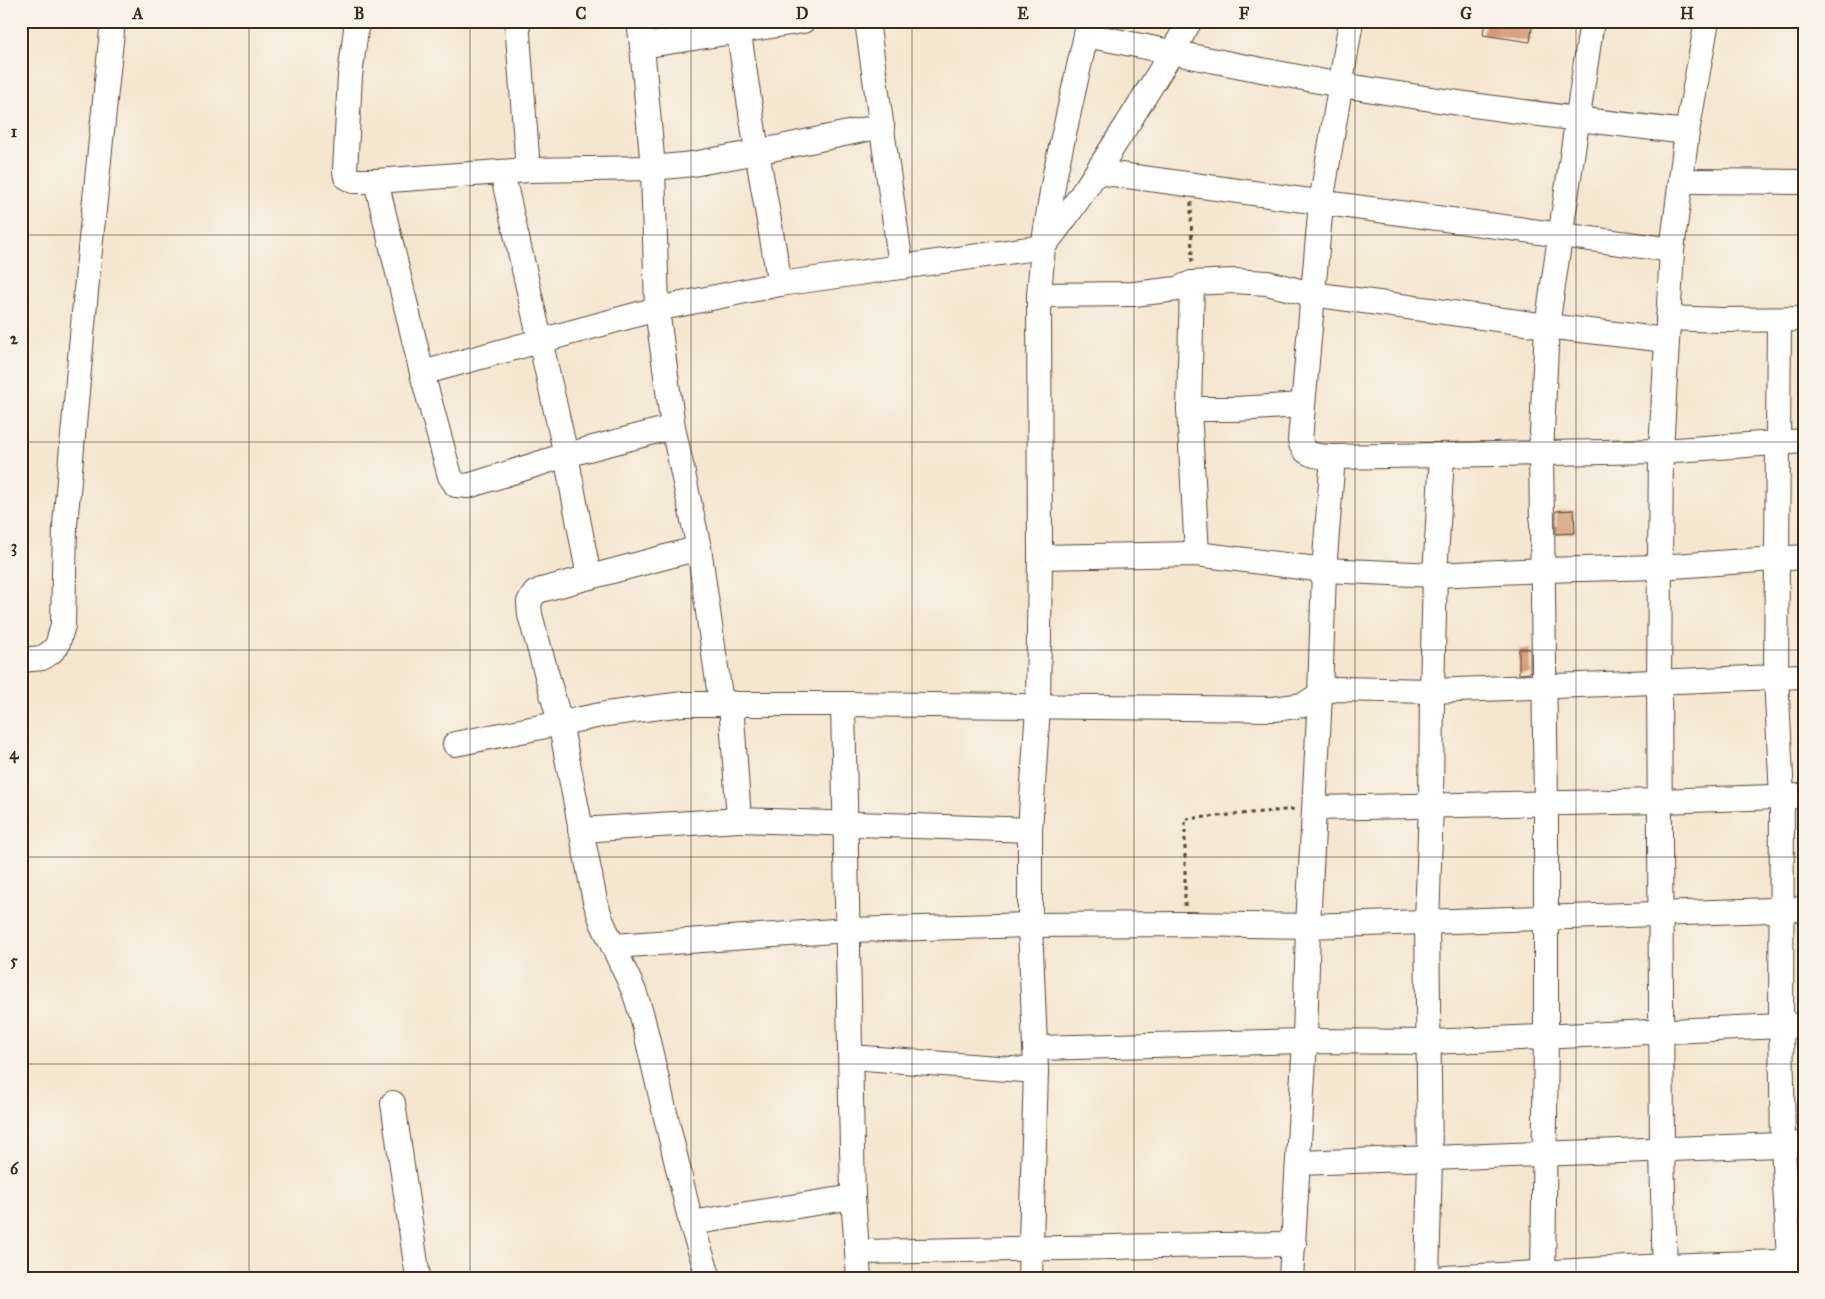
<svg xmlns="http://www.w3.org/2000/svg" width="1825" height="1299" viewBox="0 0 1825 1299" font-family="'IM FELL Great Primer',serif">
<rect width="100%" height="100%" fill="#f7f3e8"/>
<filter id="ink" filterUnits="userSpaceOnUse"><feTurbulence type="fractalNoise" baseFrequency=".02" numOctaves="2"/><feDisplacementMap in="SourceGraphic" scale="10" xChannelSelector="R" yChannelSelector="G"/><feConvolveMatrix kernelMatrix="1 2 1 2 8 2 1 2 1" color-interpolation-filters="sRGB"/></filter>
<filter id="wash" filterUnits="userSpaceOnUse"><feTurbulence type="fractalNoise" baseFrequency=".0096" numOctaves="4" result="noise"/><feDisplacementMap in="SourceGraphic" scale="20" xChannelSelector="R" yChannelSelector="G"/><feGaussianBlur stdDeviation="1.12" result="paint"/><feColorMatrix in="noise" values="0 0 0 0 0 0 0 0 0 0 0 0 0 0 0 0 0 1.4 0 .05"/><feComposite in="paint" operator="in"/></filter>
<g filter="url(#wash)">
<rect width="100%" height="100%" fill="#f5e6cf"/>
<g id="blocks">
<g fill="#d69876">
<path d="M1485,21H1533L1530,42L1483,35Z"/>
<path d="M1574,510L1575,533L1556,534V511Z"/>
<path d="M1519,649H1530V673L1519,674Z"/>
</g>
</g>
</g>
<g filter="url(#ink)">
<use href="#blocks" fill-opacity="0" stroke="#574639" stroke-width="1"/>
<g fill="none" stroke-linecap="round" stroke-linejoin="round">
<defs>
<g id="minor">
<path d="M357,21L350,76L345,171L346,177L353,181H376L528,170L653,168L693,164L757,152L737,21"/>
<path d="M517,21L528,170"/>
<path d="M639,21L642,46"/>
<path d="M867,21L901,266"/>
<path d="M1351,21L1321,203L1300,440C1303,457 1319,456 1333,457L1661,451L1804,441"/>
<path d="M1086,35C1172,52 1257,70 1342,85C1457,104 1571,119 1687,132"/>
<path d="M502,172L566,455L589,577"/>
<path d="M1098,172L1672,250"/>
<path d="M376,181L422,373L450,476L456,485L468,486L566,455L673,427"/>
<path d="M1681,181L1804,182"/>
<path d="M1192,283L1189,409L1197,554"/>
<path d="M780,284L757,152L882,126"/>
<path d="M1039,295L1134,294L1177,289L1192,283L1234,281L1267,283L1312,294L1547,326L1666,340"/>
<path d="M1668,318L1721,320L1804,319"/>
<path d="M1779,320L1776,677L1804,676"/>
<path d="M422,373L657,309L780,284L1043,247C1075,207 1102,164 1130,120C1150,87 1171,55 1190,21"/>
<path d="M1189,409H1236L1303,405"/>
<path d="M699,548L541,590L535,593L529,602L530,615L560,722L595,901L602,922L613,946L849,930L1030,925L1185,924L1308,926L1804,909"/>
<path d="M1040,557L1197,554L1324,570L1435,575L1543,570L1659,567L1804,557"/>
<path d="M21,660L42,658L50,653L57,646L63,625L65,525L88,269L113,21"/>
<path d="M721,703L699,548L673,427L657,309L653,168L642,46L803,21"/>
<path d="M731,703L739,820L1030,830"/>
<path d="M843,704L853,1197L859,1278"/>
<path d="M455,744L606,714L683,704H843L1274,709L1303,705L1326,691L1338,689L1432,691L1776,677L1782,797L1781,1026L1783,1145L1790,1278"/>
<path d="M1315,808L1660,801L1804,796"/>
<path d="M580,830L739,820"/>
<path d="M613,946L634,991L642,1016L691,1223L709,1278"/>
<path d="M1036,1048L1305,1041L1430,1042L1804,1025"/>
<path d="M851,1057L1036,1071"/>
<path d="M393,1103L418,1278"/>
<path d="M1299,1163L1804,1144"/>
<path d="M691,1223L853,1197"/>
<path d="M857,1252C1003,1250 1148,1245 1294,1244"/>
<path d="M1030,1278L1036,1071L1030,925V830L1038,707L1040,557L1039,295L1043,247L1055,174L1089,21"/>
<path d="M1291,1278L1305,1041L1308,926L1320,695L1324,570L1333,457"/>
<path d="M1427,1278L1430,1159L1427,923L1431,805L1432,691L1435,575L1442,456"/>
<path d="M1445,1278L1665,1266L1804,1261"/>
<path d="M1543,1278L1546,1036V803L1541,454L1547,326L1592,21"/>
<path d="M1665,1278L1662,1150L1659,681L1661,451L1672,250L1687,132L1707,21"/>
</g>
</defs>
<use href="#minor" stroke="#574639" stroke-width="26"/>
<g stroke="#574639" stroke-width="3" stroke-dasharray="4 4" stroke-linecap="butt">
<path d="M1191,202L1192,263"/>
<path d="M1185,906V819L1296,809"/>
</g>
<use href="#minor" stroke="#fff" stroke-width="24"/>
</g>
</g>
<path fill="none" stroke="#3b2a1e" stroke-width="1" stroke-opacity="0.55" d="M249,21V1278M470,21V1278M691,21V1278M912,21V1278M1134,21V1278M1355,21V1278M1576,21V1278M21,235H1804M21,442H1804M21,650H1804M21,857H1804M21,1064H1804"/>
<rect width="1825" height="1299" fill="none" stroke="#f7f3e8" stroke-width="55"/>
<rect x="28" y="28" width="1770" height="1244" fill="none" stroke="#3b2a1e" stroke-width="2"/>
<g font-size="16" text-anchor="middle" font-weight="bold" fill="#3b2a1e">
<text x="138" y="19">A</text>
<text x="359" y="19">B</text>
<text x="581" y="19">C</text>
<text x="802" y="19">D</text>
<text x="1023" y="19">E</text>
<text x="1244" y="19">F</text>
<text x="1466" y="19">G</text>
<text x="1687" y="19">H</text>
<text x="14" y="137">1</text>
<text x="14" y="344">2</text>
<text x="14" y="552">3</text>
<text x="14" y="759">4</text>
<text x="14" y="966">5</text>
<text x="14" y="1174">6</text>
</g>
</svg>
